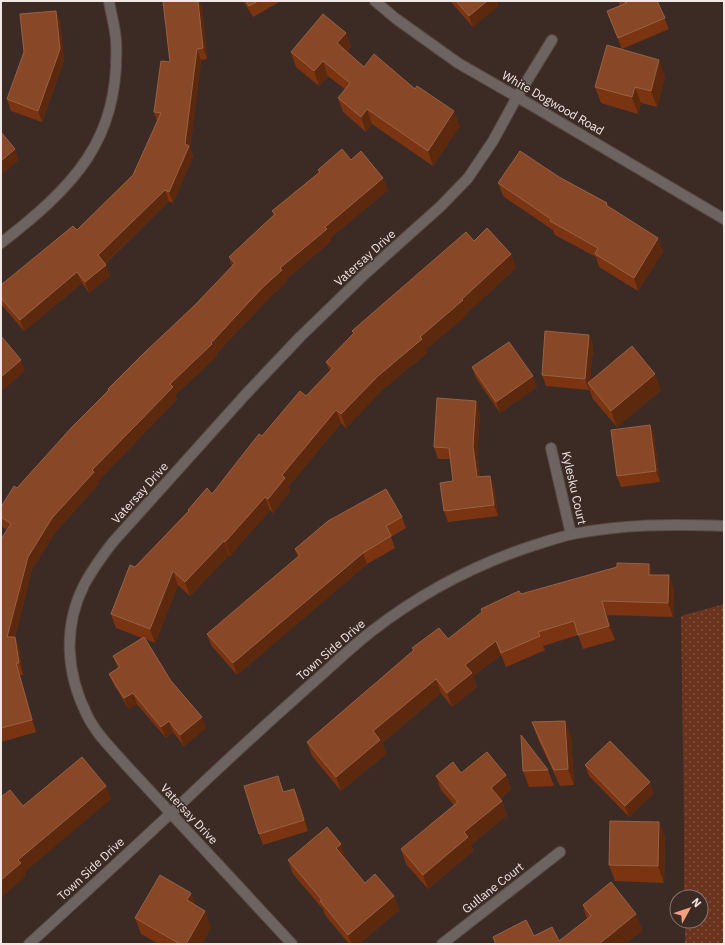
<svg xmlns="http://www.w3.org/2000/svg" width="725" height="945" viewBox="0 0 725 945" font-family="'IBM Plex Sans',sans-serif">
<defs>
<pattern id="grass-dots" width="8" height="8" patternUnits="userSpaceOnUse"><rect width="8" height="8" fill="#69331d"/><path d="M2 2h.1M6 6h.1" fill="none" stroke="#7f513e" stroke-width="1.8" stroke-linecap="round"/></pattern>
</defs>
<rect width="100%" height="100%" fill="#3c2b25"/>
<path fill="url(#grass-dots)" d="M724,604V944H685V921H701V897H684V820L681,616Z"/>
<g fill="none" stroke-linecap="round" stroke-linejoin="round">
<defs>
<g id="minor">
<path d="M375,1L395,18L458,63L531,105L724,219"/>
<path d="M1,243C74,186 121,140 116,40C115,27 111,14 109,1"/>
<path d="M551,448L571,534"/>
<path d="M29,944C87,891 146,837 203,783C238,750 273,718 309,686C330,668 350,648 372,631C421,593 474,565 532,546C545,542 559,537 573,534C624,524 672,524 724,526"/>
<path d="M292,944L126,765C112,749 96,734 87,715C66,673 63,627 84,585C92,570 102,556 113,542L246,394L300,337L365,274L441,206L468,178L493,141L517,97L552,40"/>
<path d="M442,944L560,852"/>
</g>
</defs>
<use href="#minor" stroke="#594943" stroke-width="12"/>
<use href="#minor" stroke="#6d6461" stroke-width="10"/>
</g>
<g fill="#7b3411">
<path d="M243,1H281L253,17Z"/>
<path d="M450,1H497L498,6L473,27Z"/>
<path d="M618,1H657L669,29L622,49L607,11L620,6Z"/>
<path d="M202,7L207,59L201,60L190,148L193,157L173,203L169,201L105,264L110,276L89,293L82,283L24,331L1,304V285L77,230L133,175L157,121L154,112L170,62Z"/>
<path d="M56,11L60,22L64,60L42,122L11,111L7,99Z"/>
<path d="M346,33L351,47L347,52L364,67L460,126L433,166L372,124L366,132L343,112L338,98L345,89L328,76L319,86L296,67L291,52Z"/>
<path d="M665,76L657,107L641,103L638,114L601,103L595,87Z"/>
<path d="M351,160L383,178L388,190L330,238L331,241L285,280L286,282L267,300L216,354L217,356L175,395L177,399L98,481L99,484L57,530L32,569L15,637L19,649L23,675H20L36,732L1,742V539L7,530L1,526V507L17,488L108,390V389L195,305L232,266L229,257L274,215L272,211L319,172L318,170Z"/>
<path d="M559,177L607,203L608,207L663,251L638,291L599,267L596,257L555,235L553,230L503,196L498,183Z"/>
<path d="M474,241L511,254L516,268L468,312V314L426,349L427,353L383,389L346,428L341,423L288,487L290,491L273,513L270,510L230,556L229,555L190,596L178,585L155,643L146,639L171,681L206,728L184,746L173,732L166,738L137,704L129,709L114,685L109,674L118,669L113,656L142,638L116,628L111,614L135,567L188,511V510L212,494L262,436L306,396L330,371L326,362L353,334L352,331Z"/>
<path d="M589,335L593,346L590,381L661,390L617,427L593,399L589,388V390L546,386L542,375Z"/>
<path d="M472,367L537,387L500,413L476,378Z"/>
<path d="M480,412L477,458L480,477L490,476L494,487L498,516L448,522L444,511L453,481L451,459H438L434,447Z"/>
<path d="M650,425L654,436L660,482L621,487L617,476Z"/>
<path d="M402,517L406,528L391,537L395,548L367,564L237,675L211,645L207,634L298,557L295,549Z"/>
<path d="M653,575L674,589L673,617L607,615L615,640L583,649L578,635L543,646L545,650L506,667L501,655L473,676L477,687L452,707L441,693L382,743L386,754L341,791L312,756L307,742L413,651L412,648L448,639L521,594Z"/>
<path d="M565,721L571,737L574,785L560,786L538,739L532,722Z"/>
<path d="M585,765L654,793L629,817L589,776Z"/>
<path d="M548,770L554,786L529,787L523,771Z"/>
<path d="M461,773L506,775L511,789L500,799L502,801L507,815L471,845L473,851L428,889L406,864L401,849L454,805L441,790L436,776Z"/>
<path d="M283,792L299,800L308,831L263,845L259,834Z"/>
<path d="M659,822L665,838L664,883L615,881L609,865Z"/>
<path d="M346,858L345,859L365,883L394,896L399,910L359,944H349L325,915L323,909L293,874L288,860Z"/>
<path d="M191,893L195,905L211,927L202,944H159L141,934L135,918Z"/>
<path d="M583,905L636,914L642,931L625,944H495L493,937L534,936L559,941L587,919Z"/>
</g>
<g fill="#5c290f">
<path d="M198,1H199L202,7L207,59L203,48Z"/>
<path d="M487,1H497L498,6L473,27L469,16Z"/>
<path d="M56,11L60,22L64,60L42,122L38,111Z"/>
<path d="M346,33L351,47L342,58L337,43Z"/>
<path d="M197,49L201,60L190,148L193,157L173,203L169,192L185,144Z"/>
<path d="M659,60L665,76L657,107L651,91Z"/>
<path d="M323,61L328,76L319,86L314,71Z"/>
<path d="M635,87L641,103L638,114L632,97Z"/>
<path d="M367,109L372,124L366,132L361,117Z"/>
<path d="M454,111L460,126L433,166L428,151Z"/>
<path d="M15,149L19,160L1,175V161Z"/>
<path d="M383,178L388,190L330,238L331,241L285,280L286,282L267,300L216,354L217,356L175,395L177,399L98,481L99,484L57,530L32,569L12,649L7,637L28,557L52,518L92,470L170,384L211,343L280,268L325,227Z"/>
<path d="M165,190L169,201L102,266L98,255Z"/>
<path d="M658,238L663,251L638,291L634,278Z"/>
<path d="M511,254L516,268L468,312V314L426,349L427,353L383,389L346,428L341,414L378,376L420,337Z"/>
<path d="M106,265L110,276L89,293L85,282Z"/>
<path d="M77,272L82,283L24,331L20,320Z"/>
<path d="M589,335L593,346L590,385L588,383L589,388V390L585,379Z"/>
<path d="M21,360L25,371L1,392V377Z"/>
<path d="M655,374L661,390L617,427L611,411Z"/>
<path d="M533,376L537,387L500,413L496,402Z"/>
<path d="M476,401L480,412L477,458L481,488L477,477L473,446Z"/>
<path d="M336,410L341,423L288,487L290,491L273,513L268,499L282,475Z"/>
<path d="M650,425L654,436L660,482L656,471Z"/>
<path d="M490,476L494,487L498,516L494,505Z"/>
<path d="M265,497L270,510L230,556L225,542Z"/>
<path d="M224,541L229,555L190,596L185,582Z"/>
<path d="M363,553L367,564L237,675L233,663Z"/>
<path d="M649,564L654,578L649,575Z"/>
<path d="M173,571L178,585L155,643L150,629Z"/>
<path d="M669,575L674,589L673,617L668,603Z"/>
<path d="M602,601L607,615L615,640L609,626Z"/>
<path d="M15,637L19,649L23,675L19,663Z"/>
<path d="M496,641L501,655L473,676L477,687L452,707L447,693L465,665Z"/>
<path d="M16,663L20,675L36,732L32,720Z"/>
<path d="M436,679L441,693L382,743L386,754L341,791L336,777L373,731Z"/>
<path d="M133,693L137,704L129,709L124,698Z"/>
<path d="M202,717L206,728L184,746L180,735Z"/>
<path d="M169,721L173,732L166,738L161,727Z"/>
<path d="M565,721L571,737L574,785L568,769Z"/>
<path d="M506,775L511,789L496,802L491,788Z"/>
<path d="M650,782L654,793L629,817L625,806Z"/>
<path d="M106,786L111,799L25,872L26,876L1,898V880L18,860Z"/>
<path d="M294,789L299,800L308,831L304,820Z"/>
<path d="M502,801L507,815L471,845L473,851L428,889L423,875L464,832Z"/>
<path d="M659,822L665,838L664,883L658,866Z"/>
<path d="M341,844L346,858L341,862L336,848Z"/>
<path d="M191,893L197,910L187,900Z"/>
<path d="M394,896L399,910L359,944H352L348,935Z"/>
<path d="M205,911L211,927L202,944H186Z"/>
<path d="M636,914L642,931L625,944H599Z"/>
</g>
<g fill="#884827" stroke="#986144">
<path d="M163,1H198L203,48L197,49L185,144L189,146L169,192L165,190L98,255L106,265L85,282L77,272L20,320L1,298V285L73,226L77,230L133,175L161,113L154,112L161,61L170,62Z"/>
<path d="M246,1H258L249,6Z"/>
<path d="M456,1H487L469,16Z"/>
<path d="M623,1H657L665,18L618,38L607,11L627,3Z"/>
<path d="M56,11L60,49L38,111L7,99L24,52L20,14Z"/>
<path d="M323,14L346,33L337,43L364,67L374,54L415,89L417,86L454,111L428,151L367,109L361,117L338,98L350,83L323,61L314,71L291,52Z"/>
<path d="M607,45L659,60L651,91L635,87L632,97L595,87Z"/>
<path d="M1,132L15,149L1,161Z"/>
<path d="M342,149L351,160L361,151L383,178L325,227L327,229L280,268L282,270L262,288L211,343L212,344L170,384L173,387L92,470L94,472L52,518L28,557L7,637H15L19,663H16L32,720L1,728V539L11,524L1,517V507L14,486L17,488L72,427L109,390L108,389L144,353L195,305L235,263L229,257L275,214L272,211L320,172L318,170Z"/>
<path d="M520,151L559,177L607,203L606,205L658,238L634,278L595,254L598,248L550,221L551,219L498,183Z"/>
<path d="M487,228L511,254L462,299L463,300L420,337L422,339L378,376L341,414L336,410L282,475L285,478L268,499L265,497L225,542L224,541L185,582L173,571L150,629L111,614L130,565L135,567L189,511L188,510L207,488L212,494L259,434L262,436L300,391L306,396L333,368L326,362L354,333L352,331L466,232L474,241Z"/>
<path d="M545,331L589,335L585,379L542,375Z"/>
<path d="M1,336L21,360L1,377Z"/>
<path d="M509,342L533,376L496,402L472,367Z"/>
<path d="M632,346L655,374L611,411L588,383Z"/>
<path d="M437,398L476,401L473,446L477,477L490,476L494,505L444,511L440,483L453,481L449,448L434,447Z"/>
<path d="M650,425L656,471L617,476L611,430Z"/>
<path d="M386,489L402,517L386,526L391,536L363,553L233,663L207,634L300,555L295,549L328,521Z"/>
<path d="M617,563L649,564V575H669L668,603L602,601L609,626L578,635L574,621L538,632L540,636L501,653L496,641L465,665L472,673L447,693L436,679L373,731L380,740L336,777L307,742L414,650L412,648L439,628L448,639L482,612L481,609L519,591L521,594L617,567Z"/>
<path d="M144,637L171,681L202,717L180,735L169,721L161,727L133,693L124,698L109,674L120,667L113,656Z"/>
<path d="M565,721L568,769L554,770L532,722Z"/>
<path d="M521,735L548,770L523,771Z"/>
<path d="M610,741L650,782L625,806L585,765Z"/>
<path d="M487,752L506,775L491,788L502,801L464,832L468,837L423,875L401,849L458,802L436,776L453,762L461,773Z"/>
<path d="M82,757L106,786L18,860L21,863L1,880V797L10,790L23,806Z"/>
<path d="M278,776L283,792L294,789L304,820L259,834L244,786Z"/>
<path d="M610,821L659,822L658,866L609,865Z"/>
<path d="M327,827L341,844L336,848L365,883L375,874L394,896L348,935L320,901L322,900L288,860Z"/>
<path d="M160,875L191,893L187,900L205,911L186,944H180L135,918Z"/>
<path d="M611,882L636,914L599,944H584L583,943L581,944H496L493,937L526,920L534,936L552,927L559,941L591,916L583,905Z"/>
</g>
<g text-anchor="middle" stroke-width="3" stroke-linejoin="round" paint-order="stroke">
<g font-size="12" fill="#f2e7e2" stroke="#3c2b25">
<text transform="translate(553 103) rotate(30)" y="4">White Dogwood Road</text>
<text transform="translate(365 258) rotate(-42)" y="4">Vatersay Drive</text>
<text transform="translate(574 488) rotate(77)" y="4">Kylesku Court</text>
<text transform="translate(140 493) rotate(-48)" y="4">Vatersay Drive</text>
<text transform="translate(331 650) rotate(-41)" y="4">Town Side Drive</text>
<text transform="translate(189 814) rotate(47)" y="4">Vatersay Drive</text>
<text transform="translate(91 869) rotate(-43)" y="4">Town Side Drive</text>
<text transform="translate(493 888) rotate(-38)" y="4">Gullane Court</text>
</g>
</g>
<rect width="725" height="945" fill="none" stroke="#f2e7e2" stroke-width="4"/>
<g transform="translate(689 909) rotate(50)"><circle r="19" fill="#3c2b25" stroke="#857671"/>
<path d="M0-3L7 15L0 10L-7 15Z" fill="#f2a080"/>
<text y="-6" font-size="11" font-weight="bold" text-anchor="middle" fill="#f2e7e2">N</text>
</g>
</svg>
